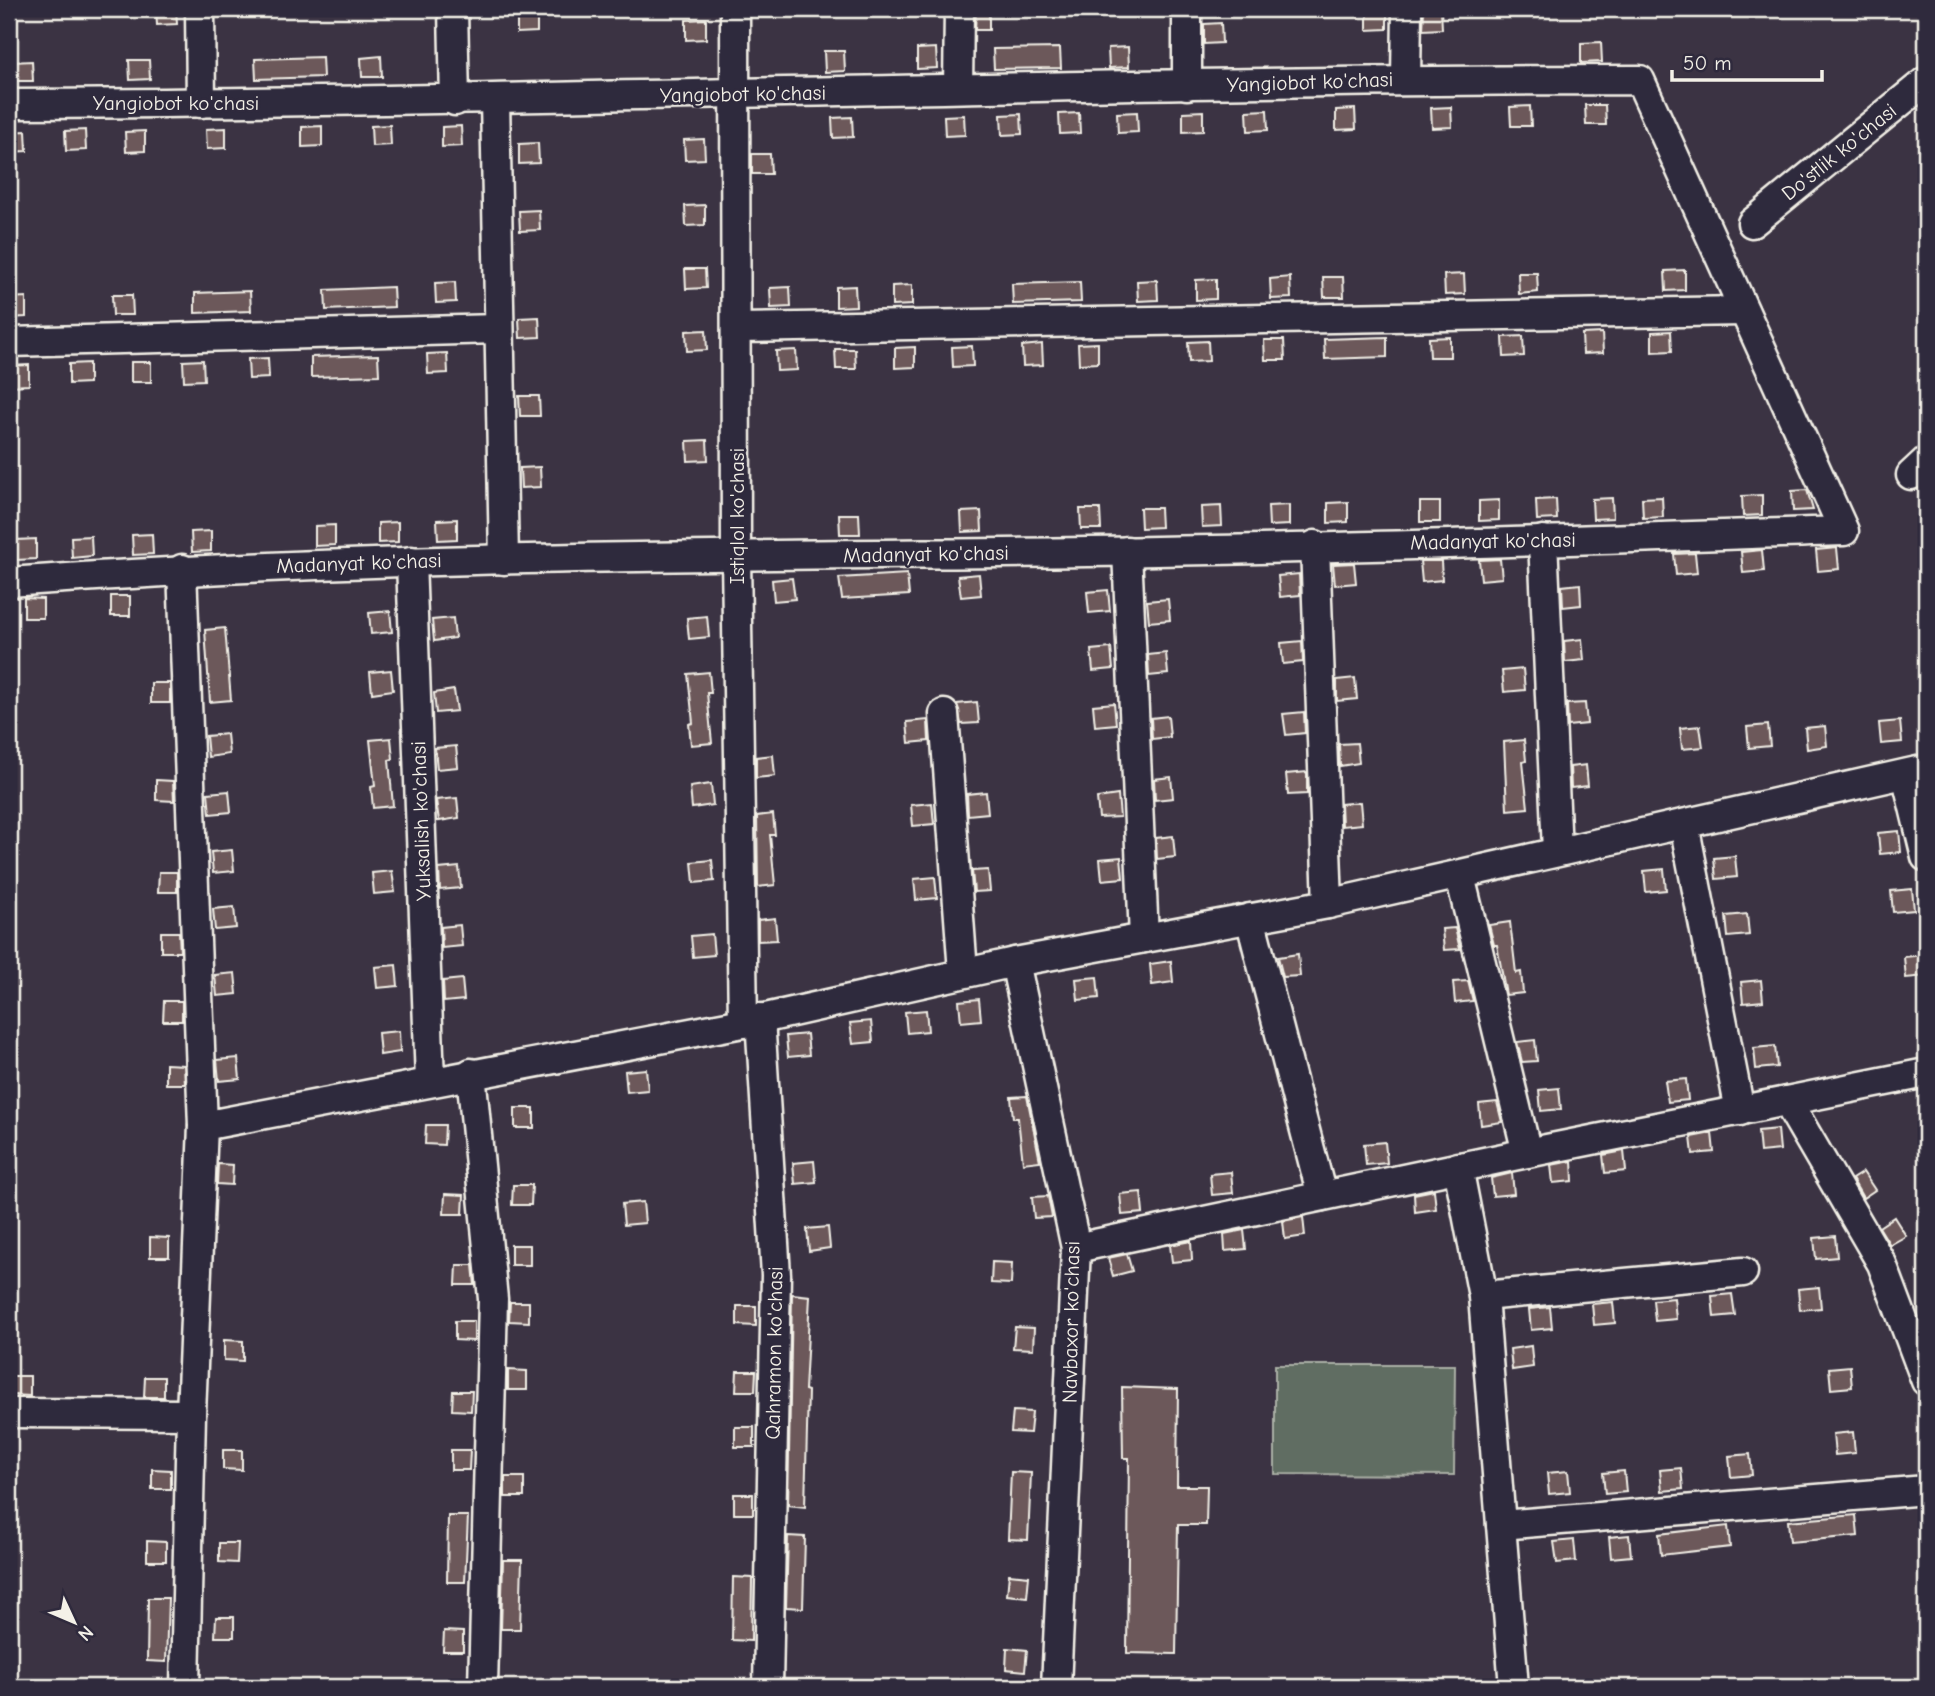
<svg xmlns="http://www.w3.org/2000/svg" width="1935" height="1696" viewBox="0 0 1935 1696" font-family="'Comic Neue',sans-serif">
<rect width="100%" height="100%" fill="#3b3343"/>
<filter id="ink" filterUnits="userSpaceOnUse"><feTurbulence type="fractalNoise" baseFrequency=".0143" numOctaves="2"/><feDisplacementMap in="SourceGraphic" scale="14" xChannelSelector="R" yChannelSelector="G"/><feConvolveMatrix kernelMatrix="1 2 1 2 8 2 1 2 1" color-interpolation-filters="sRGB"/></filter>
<g filter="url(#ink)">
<path fill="#616d62" stroke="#aaafa5" stroke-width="2" d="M1275,1365H1455L1454,1475L1275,1474Z"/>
<g fill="#6c585a" stroke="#f4f1e8" stroke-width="2">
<path d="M156,9H176L177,24L157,25Z"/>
<path d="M1441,9L1442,29L1423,30L1424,10Z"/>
<path d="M976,10H989V30H975Z"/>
<path d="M1367,10H1387V29L1367,30Z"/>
<path d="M537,12V32L517,33V13Z"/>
<path d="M706,19V39L686,40V20Z"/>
<path d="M1221,23L1222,43L1204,44V24Z"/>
<path d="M1601,42L1602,62L1581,63V43Z"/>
<path d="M1128,47L1129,67L1109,68L1108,48Z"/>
<path d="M936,48L937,68L917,69V49Z"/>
<path d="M1060,48L1061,68L994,69L993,49Z"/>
<path d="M824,51H844L845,71L825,72Z"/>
<path d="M381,56L382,77H362L361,58Z"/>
<path d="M322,57L323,77L256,79L255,59Z"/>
<path d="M129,60H149L150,79L130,80Z"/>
<path d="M32,61L33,81H13L12,62Z"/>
<path d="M1585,105H1605L1606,125H1586Z"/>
<path d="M1530,106L1531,126H1511L1510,107Z"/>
<path d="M1451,107L1452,127L1432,128L1431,108Z"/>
<path d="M1355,109L1356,129L1336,130V110Z"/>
<path d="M1267,110L1268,130L1248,131L1247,111Z"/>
<path d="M1203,111V131L1183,132V112Z"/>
<path d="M1137,112L1138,132L1118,133L1117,113Z"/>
<path d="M1079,113L1080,133L1060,134L1059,114Z"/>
<path d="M1021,114L1022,134L1002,135L1001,115Z"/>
<path d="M964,115L965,135L945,136L944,116Z"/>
<path d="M852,117L853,137L833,138L832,118Z"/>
<path d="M390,125L391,145L372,146L371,126Z"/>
<path d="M322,126V146L302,147V127Z"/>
<path d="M461,126L462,146L442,147V127Z"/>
<path d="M226,128V148L207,149L206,129Z"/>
<path d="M85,130L86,150L66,151L65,131Z"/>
<path d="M26,131L27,151L9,152V132Z"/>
<path d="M145,131V151L126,152L125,132Z"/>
<path d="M704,139L705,159L685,160L684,140Z"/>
<path d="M538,143L539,163L519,164V144Z"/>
<path d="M752,154H770L771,174H752Z"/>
<path d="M705,205V225L686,226L685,206Z"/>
<path d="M539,210L540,230L520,231L519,211Z"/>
<path d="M685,269H705L706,288L686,289Z"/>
<path d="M1685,270V290L1666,291L1665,271Z"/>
<path d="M1518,273H1537L1538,292L1519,294Z"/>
<path d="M1464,274L1465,294L1445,295L1444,275Z"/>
<path d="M1290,277L1291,298L1271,299L1270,279Z"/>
<path d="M1323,277H1343L1344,297H1324Z"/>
<path d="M1216,279V299L1196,300V280Z"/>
<path d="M1157,280L1158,300L1138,301L1137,281Z"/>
<path d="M455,282L456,302L436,303L435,283Z"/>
<path d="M1080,282L1081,302L1013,304L1012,284Z"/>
<path d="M912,285V305L892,306V286Z"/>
<path d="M855,286L856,306L836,307V287Z"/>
<path d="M393,287L394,307L326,310L325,290Z"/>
<path d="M790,287L791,307L771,308L770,288Z"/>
<path d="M250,291L251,311L195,313V293Z"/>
<path d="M112,295H132L133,315H113Z"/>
<path d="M26,297V317L9,318V298Z"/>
<path d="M539,317L540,337L520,338L519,318Z"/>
<path d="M706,330L707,350L687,351L686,331Z"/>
<path d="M1671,331L1672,351L1652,352V332Z"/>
<path d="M1602,333L1603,353L1583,354L1582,334Z"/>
<path d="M1523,336L1524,356L1504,357L1503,337Z"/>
<path d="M1387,337V357L1325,359L1324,339Z"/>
<path d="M1450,337V357H1430L1429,338Z"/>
<path d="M1264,340H1284L1285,360H1265Z"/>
<path d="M1208,341L1209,361L1189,362L1188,342Z"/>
<path d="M1098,343V363L1079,364L1078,344Z"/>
<path d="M1042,344L1043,365L1023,366L1022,346Z"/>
<path d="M972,346L973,366L953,367L952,347Z"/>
<path d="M915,347V367L895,368V348Z"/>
<path d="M835,349H855L856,369H836Z"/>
<path d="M796,350L797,370L777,371L776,351Z"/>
<path d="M447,353L448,373L428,374L427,354Z"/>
<path d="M378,355L379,375L311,377V357Z"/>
<path d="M268,358L269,378L249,379L248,359Z"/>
<path d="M203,360L204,380L184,381L183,361Z"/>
<rect x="131" y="362" width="20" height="20"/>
<path d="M89,363V383L69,384V364Z"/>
<path d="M29,365V385L10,386L9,366Z"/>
<path d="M519,396H539L540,416H520Z"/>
<path d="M707,440L708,460L688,461L687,441Z"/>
<path d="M540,467L541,487L521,488L520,468Z"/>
<path d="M1807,490L1813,510L1793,511L1792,491Z"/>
<path d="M1762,495V515L1743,516L1742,496Z"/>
<path d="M1662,497L1663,517L1643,518L1642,498Z"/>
<path d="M1612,498L1613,518L1593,519L1592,499Z"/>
<path d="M1556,499L1557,519L1537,520L1536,500Z"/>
<path d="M1499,500V520L1479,521V501Z"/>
<path d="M1348,502V522L1328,523V503Z"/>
<rect x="1420" y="502" width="20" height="20"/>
<path d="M1289,505V525L1269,526L1268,506Z"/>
<path d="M1221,506L1222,526L1202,527L1201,507Z"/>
<path d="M1140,508H1160L1161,527L1141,528Z"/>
<path d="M1080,509H1100L1101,529H1081Z"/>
<path d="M981,511L982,531L962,532L961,512Z"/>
<path d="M839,514H859L860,534H840Z"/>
<path d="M457,519V539L438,540L437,520Z"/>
<path d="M398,522V542L378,543V523Z"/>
<path d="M335,525V545L315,546V526Z"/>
<path d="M211,531V551L192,552L191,532Z"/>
<path d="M152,534L153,554L133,555L132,535Z"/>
<path d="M91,536L92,556L72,558L71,537Z"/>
<path d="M36,539V559L16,560V540Z"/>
<path d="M1837,548L1839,569L1818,571L1816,550Z"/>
<path d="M1762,550L1764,571L1743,573L1741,552Z"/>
<path d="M1695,553L1697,573L1676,575L1674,554Z"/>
<path d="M1500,559L1502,578L1481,580L1479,560Z"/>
<path d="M1420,561H1441L1442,580L1422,582Z"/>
<path d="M1354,563L1356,583L1335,585L1333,564Z"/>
<path d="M907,574L909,595L842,599L839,578Z"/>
<path d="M979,574L981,595L961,597L958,576Z"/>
<path d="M1299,574L1300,595L1280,597L1278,576Z"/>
<path d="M792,578L795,599L774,601L772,580Z"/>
<path d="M1580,584L1581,605L1563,607L1562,586Z"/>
<path d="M1108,590L1110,611L1089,613L1087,592Z"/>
<rect x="111" y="596" width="19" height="20"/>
<path d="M24,598L43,599V618H24Z"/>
<path d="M1168,599L1170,620L1149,622L1147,601Z"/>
<path d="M390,611L392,632L371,634L369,613Z"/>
<path d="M707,616L709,637L689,639L687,618Z"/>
<path d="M453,618L455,638L434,641L432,620Z"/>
<path d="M225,628L231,700L210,702L205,630Z"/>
<path d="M1582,639L1584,660L1565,662L1564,641Z"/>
<path d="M1302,641L1303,662L1283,664L1281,643Z"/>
<path d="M1111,648L1113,669L1093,671L1091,650Z"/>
<path d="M1166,653L1168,674L1149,676L1148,655Z"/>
<path d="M1523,669L1525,690L1504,692L1502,671Z"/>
<path d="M391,670L393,690L372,693L370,672Z"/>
<path d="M709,672L711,693H707L712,743L691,745L689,724L693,723L688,674Z"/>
<path d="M1355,678L1357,699L1337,701V680Z"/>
<rect x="151" y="683" width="19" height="20"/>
<path d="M454,690L457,711L436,713L434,693Z"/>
<path d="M977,702L979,723L961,724L957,704Z"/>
<path d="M1114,703L1116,724L1095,726L1093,705Z"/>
<path d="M1585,703L1587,724L1568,726L1567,704Z"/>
<path d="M1304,712L1305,733L1286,735L1283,714Z"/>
<path d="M1168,716L1170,737L1152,739L1151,718Z"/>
<path d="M928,720L929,741L909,743L907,722Z"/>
<path d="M1900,721L1902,742L1881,744L1879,723Z"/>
<path d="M1768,725L1770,746L1749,748L1747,727Z"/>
<path d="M1700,726L1703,747L1682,749L1680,728Z"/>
<path d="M1825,726L1827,746L1807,749L1805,728Z"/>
<path d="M227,734L229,754L208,757L206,736Z"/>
<path d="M391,738L393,759L389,760L393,806L373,808L371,787L375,786L370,740Z"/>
<path d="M1524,740L1526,761L1523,762L1528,808L1507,810L1504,742Z"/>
<path d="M1357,743L1359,763L1340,766L1339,744Z"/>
<path d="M456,746L458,767L437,769L435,748Z"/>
<path d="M773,755L775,776L756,778V757Z"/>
<path d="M1586,765L1588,786L1571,788L1570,767Z"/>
<path d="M1307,772V794L1288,795L1286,774Z"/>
<path d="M1171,777L1173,798L1155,800L1154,779Z"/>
<path d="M156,780L173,781L174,801L156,800Z"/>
<path d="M711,784L713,805L692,808L690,787Z"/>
<path d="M229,791L231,812L210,814L208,793Z"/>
<path d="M986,792L988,813L968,815L967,794Z"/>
<path d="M1118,795L1120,817L1099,818L1097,798Z"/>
<path d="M457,798L459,818L439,821L436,800Z"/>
<path d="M1360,802L1362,824L1342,826L1341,804Z"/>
<path d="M932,803L934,824L913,826L911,805Z"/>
<path d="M773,814L775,835H770L775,885L758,887L757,816Z"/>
<path d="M1899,831L1901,852L1880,854L1878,833Z"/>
<path d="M1173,836L1175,857L1157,859L1156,838Z"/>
<path d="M232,850L234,871L213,873L211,852Z"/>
<path d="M1735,856L1737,877L1716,879L1714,858Z"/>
<path d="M1121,857L1123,878L1102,880L1100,859Z"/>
<path d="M712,860L714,881L694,883L692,862Z"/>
<path d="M459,867L461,888L440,890L439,869Z"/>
<path d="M1664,869L1666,890L1646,892L1644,871Z"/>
<path d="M988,870L990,891L974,892L972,871Z"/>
<path d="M392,871L395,892L374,894L372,873Z"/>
<path d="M159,872H177V892H158Z"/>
<path d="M935,877L937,898L916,900L914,879Z"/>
<path d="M1912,889L1914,910L1893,912L1891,891Z"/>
<path d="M234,907L236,928L215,930L213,909Z"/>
<path d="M1747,914L1749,935L1728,937L1726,916Z"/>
<path d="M775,918L777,940L758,941V920Z"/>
<path d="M1510,922L1516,973L1521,972L1523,993L1506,995L1497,945H1494L1489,925Z"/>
<path d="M460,925L462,946L442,948L441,927Z"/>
<path d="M1455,928L1460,949L1444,950L1442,929Z"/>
<path d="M161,932H179L180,952H161Z"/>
<path d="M712,934L714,955L693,957L691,936Z"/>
<path d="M1298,954L1300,976L1283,977L1278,957Z"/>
<path d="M1924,955L1926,976L1906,978L1904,957Z"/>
<path d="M1171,961L1173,982L1152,985L1150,964Z"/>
<path d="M396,965L398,986L377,988L375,967Z"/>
<path d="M235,973L237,994L217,996L215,975Z"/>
<path d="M1097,977L1099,998L1078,1000L1076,979Z"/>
<path d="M462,979L464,1000L444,1002L443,981Z"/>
<path d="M1761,980L1763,1001L1743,1003L1741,982Z"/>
<path d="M1468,981L1473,1001L1455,1003L1453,982Z"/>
<path d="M979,999L981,1020L961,1022L959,1001Z"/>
<path d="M164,1001H182V1021H163Z"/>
<path d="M926,1010L928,1031L907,1033L905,1012Z"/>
<path d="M871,1021L873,1042L853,1044L850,1023Z"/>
<path d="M399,1031L400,1052L380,1055L378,1033Z"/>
<path d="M807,1034L809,1055L788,1057L786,1036Z"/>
<path d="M1535,1040L1537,1061L1522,1062L1517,1042Z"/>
<path d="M1775,1046L1777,1067L1756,1069L1754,1048Z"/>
<path d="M238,1058L240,1079L219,1081L217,1060Z"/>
<path d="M166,1064L184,1065L185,1084H166Z"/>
<path d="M646,1069L648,1090L627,1092L625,1071Z"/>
<path d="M1686,1079L1688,1100L1668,1102L1665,1081Z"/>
<path d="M1559,1088L1561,1109L1541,1111L1539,1090Z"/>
<path d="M1027,1096L1040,1161L1023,1163L1018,1118H1013L1011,1097Z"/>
<path d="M1497,1102L1502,1122L1481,1125L1479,1104Z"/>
<rect x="515" y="1108" width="19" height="20"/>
<path d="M426,1125H445L444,1145L425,1144Z"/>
<path d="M1778,1129L1780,1150L1760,1152L1758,1131Z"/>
<path d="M1712,1133L1714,1152L1693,1154L1691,1137Z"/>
<path d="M1385,1142L1387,1163L1366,1165L1364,1144Z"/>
<path d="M1624,1151L1626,1171L1605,1173L1603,1155Z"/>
<path d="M814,1161L816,1182L795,1184L793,1163Z"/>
<path d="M1572,1161L1573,1181L1553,1183L1551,1165Z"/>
<path d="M218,1164L233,1165L232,1185L217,1184Z"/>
<path d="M1231,1172L1233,1193L1212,1195L1210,1174Z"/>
<path d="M1863,1172L1875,1190L1863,1198L1852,1179Z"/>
<path d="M1512,1173L1514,1194L1493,1196L1491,1178Z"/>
<path d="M513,1185H532L531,1205H512Z"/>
<path d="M1434,1190L1436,1209L1415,1212L1414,1194Z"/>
<path d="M1141,1192L1143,1213L1122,1215L1120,1194Z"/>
<path d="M445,1194L464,1195L463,1214H444Z"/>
<path d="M1048,1196L1052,1217L1034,1218L1032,1197Z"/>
<path d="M643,1202L645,1223L624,1225L622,1204Z"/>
<path d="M1303,1217L1305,1236L1285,1239L1283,1221Z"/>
<path d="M1894,1217L1906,1236L1890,1245L1879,1227Z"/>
<path d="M828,1227L830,1248L809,1251L807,1229Z"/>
<path d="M1244,1230L1246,1249L1225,1251L1224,1234Z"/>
<path d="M1835,1236L1837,1257L1816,1259L1814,1238Z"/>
<path d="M150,1237L169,1238V1257H150Z"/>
<path d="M1191,1241L1192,1260L1172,1262L1170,1245Z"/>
<rect x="511" y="1245" width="19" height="20"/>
<path d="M1127,1254L1132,1271L1113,1276L1108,1258Z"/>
<path d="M992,1262L1012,1263L1011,1284L991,1283Z"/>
<path d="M457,1265H473L475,1285H456Z"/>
<path d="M1819,1287L1821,1308L1800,1310L1798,1289Z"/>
<path d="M792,1294L810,1296L805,1390L808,1391L805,1507L788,1505Z"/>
<path d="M1732,1294L1735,1315L1714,1317L1712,1296Z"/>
<path d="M1674,1298L1676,1319L1655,1321L1653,1300Z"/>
<path d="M510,1302H529V1322L509,1321Z"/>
<path d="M1613,1302L1615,1323L1594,1325L1592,1304Z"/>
<path d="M737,1306H756V1326L737,1325Z"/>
<path d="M1550,1307L1552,1328L1531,1330L1529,1309Z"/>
<path d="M455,1321H474V1341L455,1340Z"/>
<path d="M1015,1327L1034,1328L1033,1349L1013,1348Z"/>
<path d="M224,1340L243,1341V1361L224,1360Z"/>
<path d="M1531,1346L1533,1367L1512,1370L1510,1349Z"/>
<path d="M1850,1366L1852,1387L1831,1389L1829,1368Z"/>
<path d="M508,1370L527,1371V1390H508Z"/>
<path d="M737,1371H756L755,1391H736Z"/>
<path d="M11,1376H30V1396L11,1395Z"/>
<path d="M145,1377H164V1397H144Z"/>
<path d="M1122,1387L1178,1389L1177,1486H1207L1206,1525H1178L1176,1654L1127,1653L1129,1458H1123Z"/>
<path d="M453,1391H472L471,1411L452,1410Z"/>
<path d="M1013,1411L1032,1412L1030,1433L1011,1432Z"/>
<rect x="735" y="1427" width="19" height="20"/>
<path d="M1853,1432L1855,1453L1835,1455L1833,1434Z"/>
<path d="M223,1450H242V1470L223,1469Z"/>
<path d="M451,1450H470L469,1470H451Z"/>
<path d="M1750,1454L1752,1475L1731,1477L1729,1456Z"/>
<path d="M1681,1468L1683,1489L1662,1491L1660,1470Z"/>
<path d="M152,1469L171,1470V1489H152Z"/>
<path d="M1568,1471L1570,1492L1549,1494L1547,1473Z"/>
<path d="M1624,1471L1626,1492L1605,1494L1603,1473Z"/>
<path d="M1011,1472L1031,1473L1028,1540L1008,1539Z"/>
<rect x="505" y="1477" width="19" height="20"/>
<rect x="734" y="1494" width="19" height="20"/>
<path d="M1856,1515L1858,1536L1790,1542L1788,1521Z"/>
<path d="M448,1516H468L465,1582H447Z"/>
<path d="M1728,1526L1730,1547L1661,1555L1659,1534Z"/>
<path d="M1629,1535L1631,1556L1611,1558L1609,1537Z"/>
<path d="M788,1536L805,1537L803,1608L786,1607Z"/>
<path d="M1574,1540L1576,1561L1557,1563L1554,1542Z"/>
<path d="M147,1541L166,1542V1561H147Z"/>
<path d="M219,1543H238L237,1563L219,1562Z"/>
<path d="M503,1560H522L520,1629H501Z"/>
<path d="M1009,1574L1029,1576L1027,1597L1007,1595Z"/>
<path d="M733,1577L752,1578L751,1641L732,1640Z"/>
<path d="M148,1598H168L166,1662L147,1661Z"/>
<path d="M216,1617H234V1637H215Z"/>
<path d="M444,1631L463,1632V1651H443Z"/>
<path d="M1007,1648L1027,1650L1025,1671L1006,1669Z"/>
</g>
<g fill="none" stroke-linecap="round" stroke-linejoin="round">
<defs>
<g id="minor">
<path d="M200,9L201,103"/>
<path d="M453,9L455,101"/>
<path d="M735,9L736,556L743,1023"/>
<path d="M1406,80L1407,9"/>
<path d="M1187,85V9"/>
<path d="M958,88L959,9"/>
<path d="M495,99L504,560"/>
<path d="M9,104C553,102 1096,80 1640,80L1844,531C1592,539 1340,549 1088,552C728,556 368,555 9,582"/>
<path d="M1752,223L1926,81"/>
<path d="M737,328L1744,311"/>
<path d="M9,342L498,329"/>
<path d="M1911,475L1926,461"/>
<path d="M1543,540L1557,851"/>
<path d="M1315,545L1328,904"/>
<path d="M1127,551L1144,938"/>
<path d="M411,561L430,1081"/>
<path d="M182,569L203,1126"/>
<path d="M944,714L963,972"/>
<path d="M1906,774L1926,857"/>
<path d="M1684,824L1740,1111"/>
<path d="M1460,876L1527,1153"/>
<path d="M1250,918L1322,1196"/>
<path d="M1015,962L1076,1248L1056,1687"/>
<path d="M760,1018L776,1275L768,1687"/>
<path d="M471,1073L493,1299L483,1687"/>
<path d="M1787,1101L1882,1264L1926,1381"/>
<path d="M1458,1167L1483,1296"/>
<path d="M1076,1248L1527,1153L1926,1073"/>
<path d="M1743,1272L1483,1296L1501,1525L1926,1490"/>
<path d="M9,1413L191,1414"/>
<path d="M1501,1525L1514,1687"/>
<path d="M185,1687L191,1414L203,1126L743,1023L1015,962L1328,904L1926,769"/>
</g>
</defs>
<use href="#minor" stroke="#f4f1e8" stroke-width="33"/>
<use href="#minor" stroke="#2f2a3d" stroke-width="28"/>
</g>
</g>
<g text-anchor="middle" stroke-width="5" stroke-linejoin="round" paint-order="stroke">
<g font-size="21" fill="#f4f1e8" stroke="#2f2a3d">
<text transform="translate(1310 82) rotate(-2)" y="7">Yangiobot ko'chasi</text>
<text transform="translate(743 94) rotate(-1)" y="7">Yangiobot ko'chasi</text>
<text x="176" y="110">Yangiobot ko'chasi</text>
<text transform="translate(1839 152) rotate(-39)" y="7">Do'stlik ko'chasi</text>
<text transform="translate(737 516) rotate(-90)" y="7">Istiqlol ko'chasi</text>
<text transform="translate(1493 541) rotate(-1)" y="7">Madanyat ko'chasi</text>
<text transform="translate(926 554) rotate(-1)" y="7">Madanyat ko'chasi</text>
<text transform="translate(359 563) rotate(-2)" y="7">Madanyat ko'chasi</text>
<text transform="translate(421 821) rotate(-92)" y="7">Yuksalish ko'chasi</text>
<text transform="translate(1071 1322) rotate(-89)" y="7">Navbaxor ko'chasi</text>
<text transform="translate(774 1353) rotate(-89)" y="7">Qahramon ko'chasi</text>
</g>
</g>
<rect width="1935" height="1696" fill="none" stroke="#2f2a3d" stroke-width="35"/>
<rect x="18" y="18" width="1900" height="1661" fill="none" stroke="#f4f1e8" stroke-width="2.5" filter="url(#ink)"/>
<g transform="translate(74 1622) rotate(134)" stroke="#2f2a3d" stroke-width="5" paint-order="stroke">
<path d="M0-5L12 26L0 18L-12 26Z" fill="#f4f1e8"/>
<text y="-10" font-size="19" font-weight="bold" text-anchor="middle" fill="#f4f1e8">N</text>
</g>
<path d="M1672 70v10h150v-10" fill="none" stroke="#f4f1e8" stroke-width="3.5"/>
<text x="1683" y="70" font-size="21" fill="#f4f1e8" stroke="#2f2a3d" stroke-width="5" paint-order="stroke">50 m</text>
</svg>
